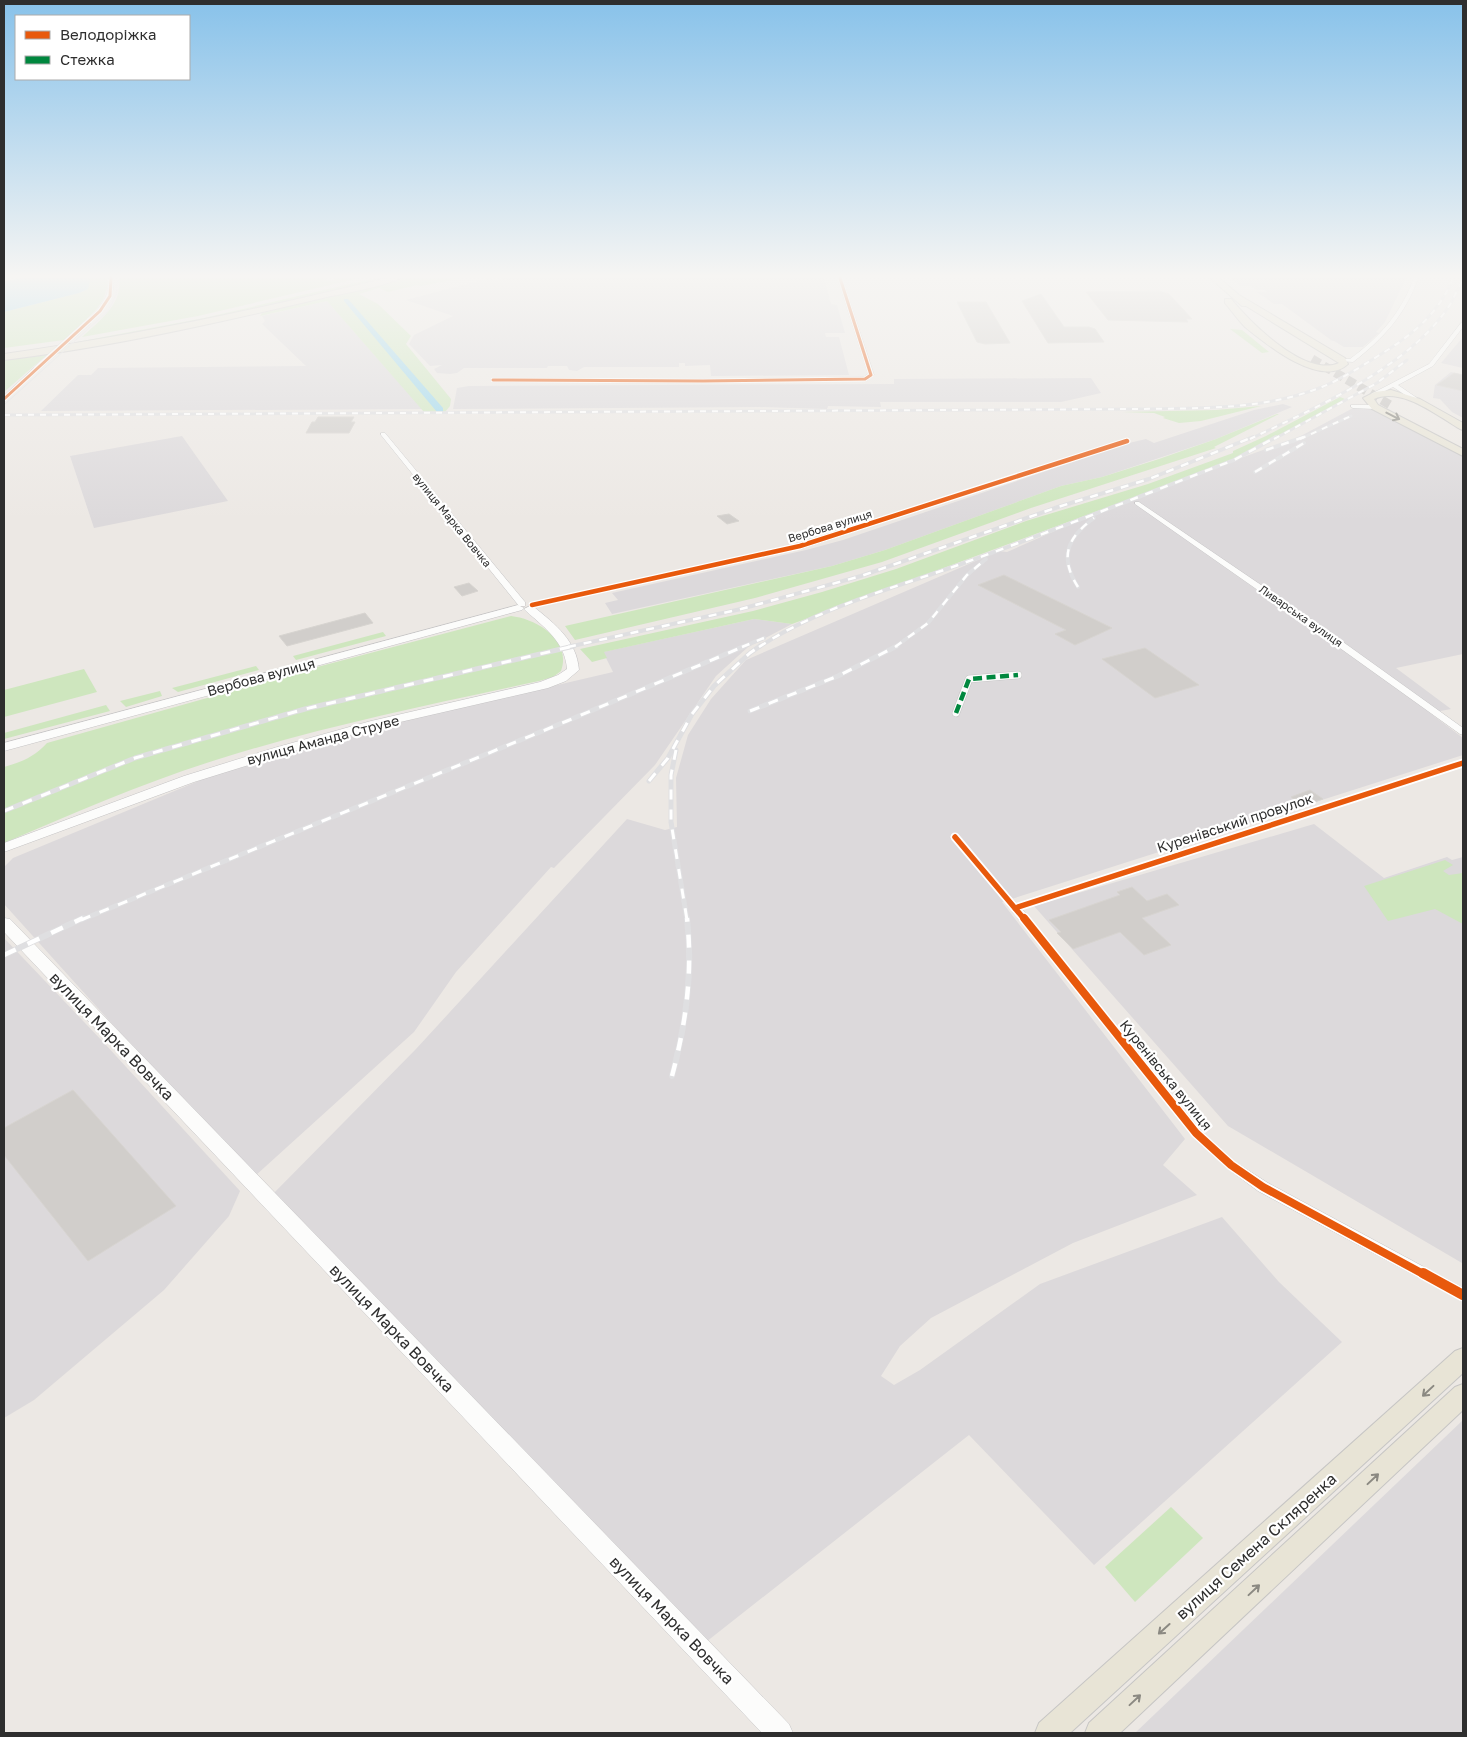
<svg xmlns="http://www.w3.org/2000/svg" width="1467" height="1737" viewBox="0 0 1467 1737" font-family="'Golos Text',sans-serif">
<rect width="100%" height="100%" fill="#ece8e4"/>
<g fill="#dcd9db">
<path d="M490,278L496,280L506,278H824L831,304L837,305L845,333H825L826,337H839L849,375L711,376L710,365L685,366V363H679V367H584L577,371L569,370L567,366H548L547,368H464L457,373L450,374L437,373L434,369L442,365L430,366L409,344L414,335L453,316L406,300Z"/>
<path d="M1231,278H1406L1385,322L1376,332L1379,333L1363,347H1344L1334,341L1329,340H1331L1282,304H1274L1257,292H1267L1265,290H1256L1251,286H1241Z"/>
<path d="M327,301L422,409L41,411L78,375H91L98,368L306,366L262,324L265,321L262,316Z"/>
<path d="M1463,337V368L1441,363Z"/>
<path d="M1451,372L1463,375V418L1452,412L1440,399L1433,398L1435,385Z"/>
<path d="M1091,378L1101,393L1061,402H880L881,407L828,406L827,409L759,407L453,409L457,388L469,386L894,384V379Z"/>
<path d="M1283,404L1292,407L1216,439L1102,477L1061,486L885,550L832,566L612,614L605,603L618,600L612,593L806,550L843,540L1129,443L1146,439L1154,443L1254,410Z"/>
<path d="M1355,407L1371,408L1463,456V654L1396,668L1451,709L1430,713L1463,738V755L1002,902L1185,1139L1163,1165L1197,1195L1073,1243L931,1318L900,1346L881,1376L894,1385L920,1370L1040,1284L1222,1217L1279,1282L1342,1342L1094,1565L969,1435L706,1642L271,1196L416,1049L627,819L665,830L677,827L676,778L688,735L711,699L746,660L999,551L1007,552L1132,497L1299,437Z"/>
<path d="M182,436L228,501L94,528L70,456Z"/>
<path d="M754,619L792,624L748,647L716,676L655,765L554,868L551,867L456,972L414,1032L255,1176L151,1067L4,904V867L13,858L213,775L374,728L613,672L603,652Z"/>
<path d="M1314,824L1384,878L1447,857L1452,860L1463,857L1462,1263L1228,1126L1034,906Z"/>
<path d="M4,938L105,1044L240,1191L229,1216L164,1290L34,1400L4,1418Z"/>
<path d="M1463,1420V1733H1135Z"/>
</g>
<g fill="#cee6be">
<path d="M89,278H107L108,285L103,300L95,311L64,340L4,348V312L79,293L88,289Z"/>
<path d="M119,278H325L328,281L336,279L335,278H360L198,316L82,337C99,321 123,304 119,278Z"/>
<path d="M376,278H389L257,311L72,346L77,342L204,318Z"/>
<path d="M406,278H462L421,286L417,285L388,292L379,288L359,294L378,304L411,336L406,344L451,399L450,406L445,412H424L327,301L260,316L262,313Z"/>
<path d="M1230,329L1242,330L1269,352L1262,353Z"/>
<path d="M49,353L4,392V359Z"/>
<path d="M1340,397L1345,399L1267,443L1222,465L792,624L754,619L604,652L607,658L592,662L580,649L753,611L822,592L896,569L1026,521L1148,484L1233,453V451L1266,436Z"/>
<path d="M1261,406L1201,421L1179,423L1163,418L1165,417L1154,413L1122,412L1216,410Z"/>
<path d="M1277,414H1279L1214,447L1216,448L1031,508L882,562L755,598L575,640L565,626L832,566L885,550L1061,486L1102,477L1159,459L1216,439Z"/>
<path d="M511,616C537,619 572,640 561,671L553,677L539,681C432,704 324,726 219,759C145,782 74,813 4,843V767C22,762 34,757 47,743L321,666Z"/>
<path d="M383,632L386,636L296,660L293,656Z"/>
<path d="M256,666L259,670L178,692L172,688Z"/>
<path d="M84,669L97,692L4,717V690Z"/>
<path d="M160,691L162,696L126,707L120,701Z"/>
<path d="M106,705L110,711L4,739V733Z"/>
<path d="M1445,860L1453,865L1443,871L1449,875L1463,873V924L1435,909L1388,921L1364,886Z"/>
<path d="M1171,1507L1203,1538L1135,1602L1105,1567Z"/>
</g>
<path fill="#99d6ec" d="M23,278H89L90,282L88,289L79,293L4,312V281Z"/>
<g fill="none" stroke-linecap="round" stroke-linejoin="round">
<path fill="#99d6ec" fill-rule="evenodd" d="M344,299H348L443,408V412H437L344,301Z"/>
</g>
<g fill="#d1cecb" stroke="#d7d4d0">
<path d="M1159,291L1169,294L1192,319H1186L1188,322L1108,320L1086,292Z"/>
<path d="M1041,294L1064,327H1089L1095,329L1104,342L1048,343L1022,301Z"/>
<path d="M957,302H986L1010,343L985,344L977,342Z"/>
<path d="M1454,373L1463,375V391L1437,385Z"/>
<path d="M318,417H354L351,422H355L349,433H306L312,422H315Z"/>
<path d="M729,514L739,521L727,524L717,516Z"/>
<path d="M1004,575L1112,628L1075,645L1055,634L1066,630L978,585Z"/>
<path d="M469,583L478,591L462,596L454,587Z"/>
<path d="M365,613L373,623L287,646L279,636Z"/>
<path d="M1145,648L1199,685L1155,698L1102,659Z"/>
<path d="M1310,790L1323,799L1303,806L1291,797Z"/>
<path d="M1132,887L1147,901L1167,894L1179,905L1142,918L1171,945L1144,955L1120,932L1073,949L1057,933L1061,932L1049,920L1120,895L1117,892Z"/>
<path d="M73,1090L176,1206L88,1261L4,1155V1128Z"/>
</g>
<g fill="none" stroke-linecap="round" stroke-linejoin="round">
<path stroke="#c6c3c0" stroke-width="9" stroke-dasharray="9 4.5" stroke-linecap="butt" d="M1312,359L1392,406"/>
<defs>
<path id="pedestrian" d="M956,713L969,679L1018,675"/>
<g id="minor">
<path d="M109,278H113C116,297 104,309 91,322H87V320C100,308 110,297 109,278Z"/>
<path d="M838,278H842L874,375L867,380L703,383L493,382L490,380L493,378L703,379L864,377L868,374Z"/>
<path d="M1414,278H1418C1406,314 1383,339 1353,362L1340,361V359H1350C1380,337 1401,313 1414,278Z"/>
<path d="M1461,323H1463V327L1433,366L1398,385L1417,398V400H1413L1393,387L1375,396H1371V394L1429,364Z"/>
<path d="M35,367L40,368L4,401V396Z"/>
<path d="M1351,405H1375L1378,407L1375,409L1353,408L1351,407Z"/>
<path d="M381,433H385L525,602V606H519L381,435Z"/>
<path d="M1125,440L1130,441L803,548L532,607L528,605L532,603L798,544Z"/>
<path d="M1135,502H1139L1311,619L1463,728V735L1460,734L1305,623L1135,504Z"/>
<path d="M1463,760V766L1022,909L1200,1130L1235,1162L1268,1183L1463,1288V1301L1258,1191L1227,1168L1192,1136L1017,917L950,837L952,835H958L1017,904Z"/>
</g>
<g id="secondary">
<path d="M518,605L524,608L522,610L4,751V743Z"/>
<path d="M530,606L534,607C555,624 577,641 579,670L566,681L548,688L374,728L284,754L194,782L4,852V843L184,776L274,748L371,721L540,682L558,675L567,669C565,642 545,628 526,611L524,609Z"/>
<path d="M4,918L10,919L789,1724L793,1733H762L4,932Z"/>
</g>
<g id="primary">
<path d="M387,278H400C390,285 342,294 327,297C221,322 113,347 4,360V354C133,336 260,309 387,278Z"/>
<path d="M1210,278H1219L1239,295L1345,358L1348,364C1321,389 1267,345 1245,327C1238,320 1232,311 1225,303V299H1231C1251,323 1305,378 1339,363L1246,306H1242Z"/>
<path d="M1391,390L1420,399L1463,423V430L1460,429C1436,415 1402,387 1374,399L1378,405L1463,449V456L1372,409L1363,398L1375,392Z"/>
<path d="M1463,1348V1373L1070,1733H1035L1039,1723L1455,1351Z"/>
<path d="M1463,1384V1410L1120,1733H1085L1089,1723L1455,1387Z"/>
</g>
</defs>
<use href="#pedestrian" stroke="#c5c4c5" stroke-width="8"/>
<use href="#minor" stroke="#c5c4c5" stroke-width="1"/>
<use href="#secondary" stroke="#c5c4c5" stroke-width="1"/>
<use href="#primary" stroke="#c6c5c4" stroke-width="2"/>
<use href="#pedestrian" stroke="#fcfcfb" stroke-width="7"/>
<use href="#minor" fill="#fcfcfb" fill-rule="evenodd"/>
<use href="#secondary" fill="#fcfcfb" fill-rule="evenodd"/>
<use href="#primary" fill="#e8e4d6" fill-rule="evenodd"/>
<path stroke="#dfdfe1" stroke-width="1" d="M4,405L108,311L116,295L118,278"/>
<defs>
<g id="rail-far3">
<path d="M4,415L1141,409C1202,408 1264,410 1322,387C1342,379 1360,367 1378,356C1411,336 1439,314 1453,278"/>
<path d="M1250,439C1315,408 1412,366 1451,303C1455,295 1459,287 1463,279"/>
<path d="M1274,439L1377,383L1407,360"/>
<path d="M1300,439L1351,416"/>
</g>
<g id="rail-far2">
<path d="M1266,450L1304,437"/>
<path d="M1255,472L1304,443"/>
<path d="M1078,587C1059,557 1067,538 1094,518"/>
<path d="M568,647L741,609L861,576L1058,507L1149,479L1253,437"/>
<path d="M742,647L764,638"/>
<path d="M759,647C818,608 894,588 961,564C1053,531 1143,495 1234,460L1276,437"/>
<path d="M895,647L928,623L967,575L986,559"/>
</g>
<g id="rail-far1">
<path d="M750,711L838,676L897,646"/>
<path d="M676,750L671,775V822L687,920"/>
<path d="M649,781L668,758L692,714L714,686L750,653L760,646"/>
<path d="M4,811L135,758L305,709L574,646"/>
<path d="M81,920L567,721L745,646"/>
</g>
<g id="rail">
<path d="M4,955L83,918"/>
<path d="M672,1076C686,1023 693,973 687,918"/>
</g>
</defs>
<use href="#rail-far3" stroke="#dfdfe1" stroke-width="3"/>
<use href="#rail-far2" stroke="#dfdfe1" stroke-width="4"/>
<use href="#rail-far1" stroke="#dfdfe1" stroke-width="5"/>
<use href="#rail" stroke="#dfdfe1" stroke-width="6"/>
<use href="#rail-far3" stroke="#fff" stroke-width="2" stroke-dasharray="6" stroke-linecap="butt"/>
<use href="#rail-far2" stroke="#fff" stroke-width="2.5" stroke-dasharray="8" stroke-linecap="butt"/>
<use href="#rail-far1" stroke="#fff" stroke-width="3" stroke-dasharray="10" stroke-linecap="butt"/>
<use href="#rail" stroke="#fff" stroke-width="4.5" stroke-dasharray="13" stroke-linecap="butt"/>
<defs>
<path id="minor-bridge" d="M37,368L89,321"/>
</defs>
<use href="#minor-bridge" stroke="#c5c4c5" stroke-width="6" stroke-linecap="butt"/>
<use href="#minor-bridge" stroke="#fcfcfb" stroke-width="5.5"/>
<path stroke="#00873e" stroke-width="4.5" stroke-dasharray="9 4.5" stroke-linecap="butt" d="M956,713L969,679L1018,675"/>
<defs>
<g id="cycleway-far4">
<path d="M493,380L703,381L865,379L871,375L840,278"/>
<path d="M4,399L100,311L110,296L111,278"/>
</g>
<path id="cycleway-far3" d="M532,605L800,546L1127,441"/>
<g id="cycleway-far2">
<path d="M955,837L1025,920"/>
<path d="M1015,908L1463,763"/>
</g>
<path id="cycleway-far1" d="M1024,918L1196,1133L1231,1165L1263,1187L1425,1275"/>
<path id="cycleway" d="M1423,1273L1463,1295"/>
</defs>
<use href="#cycleway-far4" stroke="#fff" stroke-width="5"/>
<use href="#cycleway-far3" stroke="#fff" stroke-width="7"/>
<use href="#cycleway-far2" stroke="#fff" stroke-width="9"/>
<use href="#cycleway-far1" stroke="#fff" stroke-width="11"/>
<use href="#cycleway" stroke="#fff" stroke-width="13"/>
<use href="#cycleway-far4" stroke="#e8590c" stroke-width="3"/>
<use href="#cycleway-far3" stroke="#e8590c" stroke-width="4.5"/>
<use href="#cycleway-far2" stroke="#e8590c" stroke-width="5.5"/>
<use href="#cycleway-far1" stroke="#e8590c" stroke-width="8"/>
<use href="#cycleway" stroke="#e8590c" stroke-width="10"/>
</g>
<defs><path id="oneway-shaft" d="M-6 0H5M1.5-3L5.5 0L1.5 3" fill="none" stroke-width="1.6" stroke-linecap="round" stroke-linejoin="round" transform="scale(1.25)"/></defs>
<g stroke="#8b8982">
<use href="#oneway-shaft" transform="translate(1393 416) rotate(27)"/>
<use href="#oneway-shaft" transform="translate(1428 1391) rotate(137)"/>
<use href="#oneway-shaft" transform="translate(1373 1479) rotate(-43)"/>
<use href="#oneway-shaft" transform="translate(1254 1590) rotate(-43)"/>
<use href="#oneway-shaft" transform="translate(1164 1629) rotate(138)"/>
<use href="#oneway-shaft" transform="translate(1135 1700) rotate(-43)"/>
</g>
<linearGradient id="sky" x2="0" y2="1"><stop stop-color="#88c2ea"/><stop offset="0.53" stop-color="#f6f5f3"/><stop offset="1" stop-color="#f6f5f3" stop-opacity="0"/></linearGradient>
<rect width="1467" height="521" fill="url(#sky)"/>
<g text-anchor="middle" stroke-width="4.5" stroke-linejoin="round" paint-order="stroke">
<g font-size="11" fill="#2e2e2e" stroke="#fff">
<text transform="translate(452 520) rotate(51)" y="4">вулиця Марка Вовчка</text>
<text transform="translate(830 526) rotate(-17)" y="4">Вербова вулиця</text>
<text transform="translate(1301 616) rotate(35)" y="4">Ливарська вулиця</text>
</g>
<g font-size="14" fill="#2e2e2e" stroke="#fff">
<text transform="translate(261 677) rotate(-15)" y="5">Вербова вулиця</text>
<text transform="translate(323 740) rotate(-15)" y="5">вулиця Аманда Струве</text>
<text transform="translate(1235 823) rotate(-18)" y="5">Куренівський провулок</text>
<text transform="translate(1166 1075) rotate(51)" y="5">Куренівська вулиця</text>
</g>
<g font-size="16" fill="#2e2e2e" stroke="#fff">
<text transform="translate(112 1036) rotate(46)" y="6">вулиця Марка Вовчка</text>
<text transform="translate(392 1328) rotate(46)" y="6">вулиця Марка Вовчка</text>
<text transform="translate(1256 1546) rotate(-42)" y="6">вулиця Семена Скляренка</text>
<text transform="translate(672 1620) rotate(46)" y="6">вулиця Марка Вовчка</text>
</g>
</g>
<rect width="1467" height="1737" fill="none" stroke="#2e2e2e" stroke-width="10"/>
<rect x="15" y="15" width="175" height="65" fill="#ffffff" stroke="#ababab"/>
<rect x="25" y="31" width="25" height="8" fill="#e8590c" stroke="#ababab"/>
<text x="60" y="40" font-size="15" fill="#2e2e2e">Велодоріжка</text>
<rect x="25" y="56" width="25" height="8" fill="#00873e" stroke="#ababab"/>
<text x="60" y="65" font-size="15" fill="#2e2e2e">Стежка</text>
</svg>
